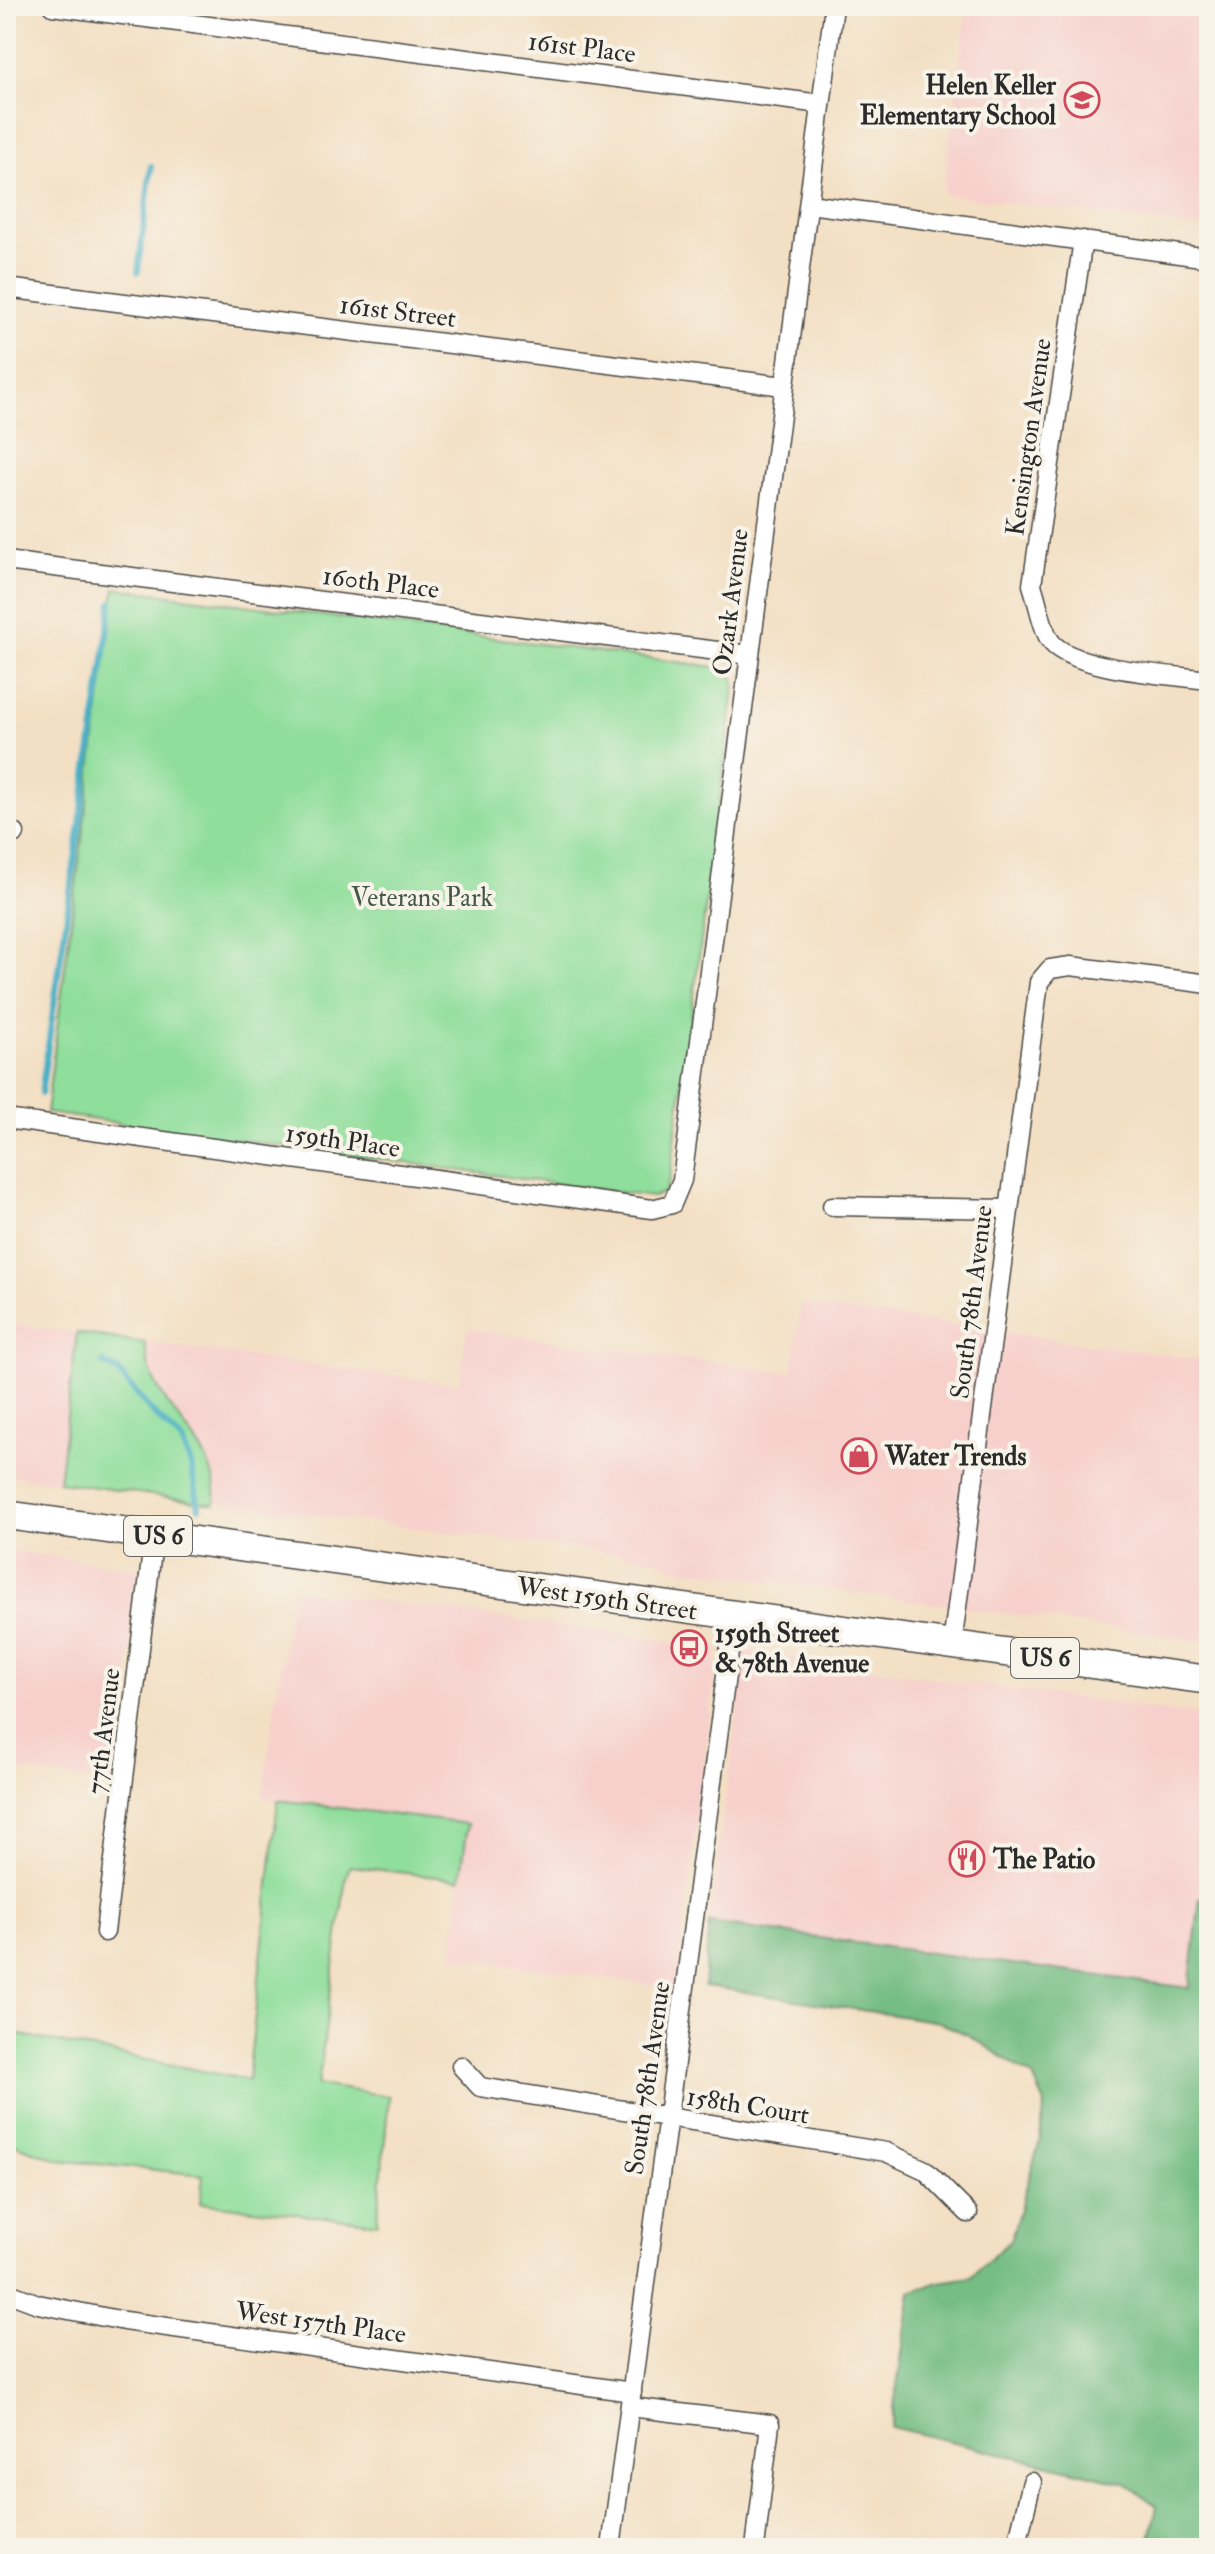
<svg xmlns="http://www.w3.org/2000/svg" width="1215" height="2554" viewBox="0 0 1215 2554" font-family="'IM FELL Double Pica',serif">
<rect width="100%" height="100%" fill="#f7f3e8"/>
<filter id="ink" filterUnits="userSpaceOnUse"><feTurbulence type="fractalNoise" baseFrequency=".0125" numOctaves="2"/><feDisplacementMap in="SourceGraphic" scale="16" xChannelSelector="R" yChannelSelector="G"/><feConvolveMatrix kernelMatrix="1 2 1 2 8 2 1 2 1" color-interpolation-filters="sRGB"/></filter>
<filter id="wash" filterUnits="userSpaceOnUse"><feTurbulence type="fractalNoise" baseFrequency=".006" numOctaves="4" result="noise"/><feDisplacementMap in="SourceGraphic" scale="32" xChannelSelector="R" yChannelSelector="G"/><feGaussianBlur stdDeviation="1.8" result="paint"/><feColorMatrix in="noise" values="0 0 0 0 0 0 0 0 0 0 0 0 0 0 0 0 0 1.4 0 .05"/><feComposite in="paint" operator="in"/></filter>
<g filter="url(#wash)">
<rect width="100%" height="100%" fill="#f3dfc3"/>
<g fill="#f7d0cc">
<path d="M967,6H1209V229L943,194Z"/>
<path d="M801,1304L1209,1361V1642L675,1568L654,1559L6,1475V1323L459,1385L467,1329L792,1373Z"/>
<path d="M6,1550L139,1569L116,1785L6,1767Z"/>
<path d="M292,1589L718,1648L677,1988L453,1957L460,1880L468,1824L262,1798Z"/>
<path d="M745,1651L1209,1717V1899L1200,1898L1189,1989L709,1923Z"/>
</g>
<g fill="#90de9c" stroke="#5e8464" stroke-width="2">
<path d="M115,588L730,669L735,682L670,1178L665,1192L653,1197L46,1113Z"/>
<path d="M77,1333L145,1343C146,1351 147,1360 149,1367C164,1417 221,1448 215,1504L59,1482Z"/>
<path d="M278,1800L468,1824L460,1880L350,1866L346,1877L318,2085L389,2096L377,2223L200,2203L203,2175L58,2160L6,2141V2032L248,2080Z"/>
</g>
<path fill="#74bd84" stroke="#507458" stroke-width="2" d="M1200,1898L1209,1899V2548H1148L1157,2506L1125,2483L891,2427L911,2292L939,2282L971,2277L1011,2239L1039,2144L1045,2104L1033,2077L970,2036L939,2022L704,1986L709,1923L1189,1988Z"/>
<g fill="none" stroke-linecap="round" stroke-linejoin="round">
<g stroke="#47afc6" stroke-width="6">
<path d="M138,272L151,166"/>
<path d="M41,1094L112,602"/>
<path d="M103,1363L118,1371L149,1409L182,1441L191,1465L199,1508"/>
</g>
</g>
</g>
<g filter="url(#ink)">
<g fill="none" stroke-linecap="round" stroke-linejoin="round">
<defs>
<g id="street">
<path d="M52,6L821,104"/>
<path d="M809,204L1209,258"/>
<path d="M1083,240L1032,585C1038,602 1041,624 1049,639C1067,670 1174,675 1209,680"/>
<path d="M6,288L784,386"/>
<path d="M6,561L749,655"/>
<path d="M6,831L15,833"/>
<path d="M6,1119L652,1209L672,1204L682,1180L834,6"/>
<path d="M832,1206L1009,1209"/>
<path d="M952,1645L1039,982L1050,969L1071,966L1209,984"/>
<path d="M105,1932L154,1535"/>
<path d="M461,2066L480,2087L886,2152L925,2170L968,2213"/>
<path d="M6,2292L38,2304L124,2321L632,2392"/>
<path d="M630,2407L770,2424L755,2548"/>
<path d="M611,2548L734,1615"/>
<path d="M1016,2548L1032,2482"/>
</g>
<path id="primary" d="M6,1515L1209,1680"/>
</defs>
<use href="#street" stroke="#494642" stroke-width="21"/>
<use href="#primary" stroke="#494642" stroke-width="31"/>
<use href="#street" stroke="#fff" stroke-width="18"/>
<use href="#primary" stroke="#fff" stroke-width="28"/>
</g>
</g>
<defs>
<symbol id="school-ring" viewBox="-11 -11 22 22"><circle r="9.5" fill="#f7f3e8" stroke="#d1495b" stroke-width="1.5"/><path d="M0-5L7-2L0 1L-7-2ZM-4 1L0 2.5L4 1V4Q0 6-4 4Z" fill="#d1495b"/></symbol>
<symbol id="shop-ring" viewBox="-11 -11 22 22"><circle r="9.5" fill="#f7f3e8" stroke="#d1495b" stroke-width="1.5"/><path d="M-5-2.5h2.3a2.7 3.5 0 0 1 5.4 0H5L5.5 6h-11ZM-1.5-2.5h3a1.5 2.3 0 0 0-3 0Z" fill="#d1495b"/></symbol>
<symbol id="bus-ring" viewBox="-11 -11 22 22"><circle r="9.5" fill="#f7f3e8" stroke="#d1495b" stroke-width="1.5"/><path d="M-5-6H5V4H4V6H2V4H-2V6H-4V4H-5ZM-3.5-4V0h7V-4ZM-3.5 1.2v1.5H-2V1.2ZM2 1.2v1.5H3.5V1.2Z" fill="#d1495b"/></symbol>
<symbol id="restaurant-ring" viewBox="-11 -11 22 22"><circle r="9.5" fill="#f7f3e8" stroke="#d1495b" stroke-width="1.5"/><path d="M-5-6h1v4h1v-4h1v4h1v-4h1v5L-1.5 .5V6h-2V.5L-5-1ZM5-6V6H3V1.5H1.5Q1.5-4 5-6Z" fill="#d1495b"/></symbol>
</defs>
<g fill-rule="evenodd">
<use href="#school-ring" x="1062" y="80" width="40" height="40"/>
<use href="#shop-ring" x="839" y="1436" width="40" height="40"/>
<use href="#bus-ring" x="669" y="1628" width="40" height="40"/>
<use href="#restaurant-ring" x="947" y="1839" width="40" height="40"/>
</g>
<g text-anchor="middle" stroke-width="8" stroke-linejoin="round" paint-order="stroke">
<g fill="#f7f3e8" stroke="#686764" stroke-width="2">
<rect x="124" y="1516" width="68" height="40" rx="6"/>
<rect x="1011" y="1638" width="68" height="40" rx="6"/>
</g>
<g font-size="24" font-weight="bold" fill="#2b2b2b">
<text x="158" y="1544">US 6</text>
<text x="1045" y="1666">US 6</text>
</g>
<g font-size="26" fill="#2b2b2b" stroke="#f7f3e8">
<text transform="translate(582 47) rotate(7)" y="9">161st Place</text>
<text transform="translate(398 311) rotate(7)" y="9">161st Street</text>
<text transform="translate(1028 437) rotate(-82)" y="9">Kensington Avenue</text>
<text transform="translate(381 582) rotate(7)" y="9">160th Place</text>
<text transform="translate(730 602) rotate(-83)" y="9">Ozark Avenue</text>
<text transform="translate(343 1140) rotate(8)" y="9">159th Place</text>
<text transform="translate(971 1302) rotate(-83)" y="9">South 78th Avenue</text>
<text transform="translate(607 1598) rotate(8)" y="9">West 159th Street</text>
<text transform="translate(103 1731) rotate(-83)" y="9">77th Avenue</text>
<text transform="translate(647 2078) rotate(-82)" y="9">South 78th Avenue</text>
<text transform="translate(748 2105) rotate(9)" y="9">158th Court</text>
<text transform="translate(321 2322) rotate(8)" y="9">West 157th Place</text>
</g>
<g font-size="26" font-weight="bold" fill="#2b2b2b" stroke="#f7f3e8" text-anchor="start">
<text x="1056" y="94" text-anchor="end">Helen Keller<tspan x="1056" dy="30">Elementary School</tspan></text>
<text x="885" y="1465">Water Trends</text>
<text x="715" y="1642">159th Street<tspan x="715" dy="30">&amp; 78th Avenue</tspan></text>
<text x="993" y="1868">The Patio</text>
</g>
<g font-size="26" fill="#445847" stroke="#f7f3e8">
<text x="422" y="906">Veterans Park</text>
</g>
</g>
<rect width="1215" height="2554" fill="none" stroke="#f7f3e8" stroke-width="32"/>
</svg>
